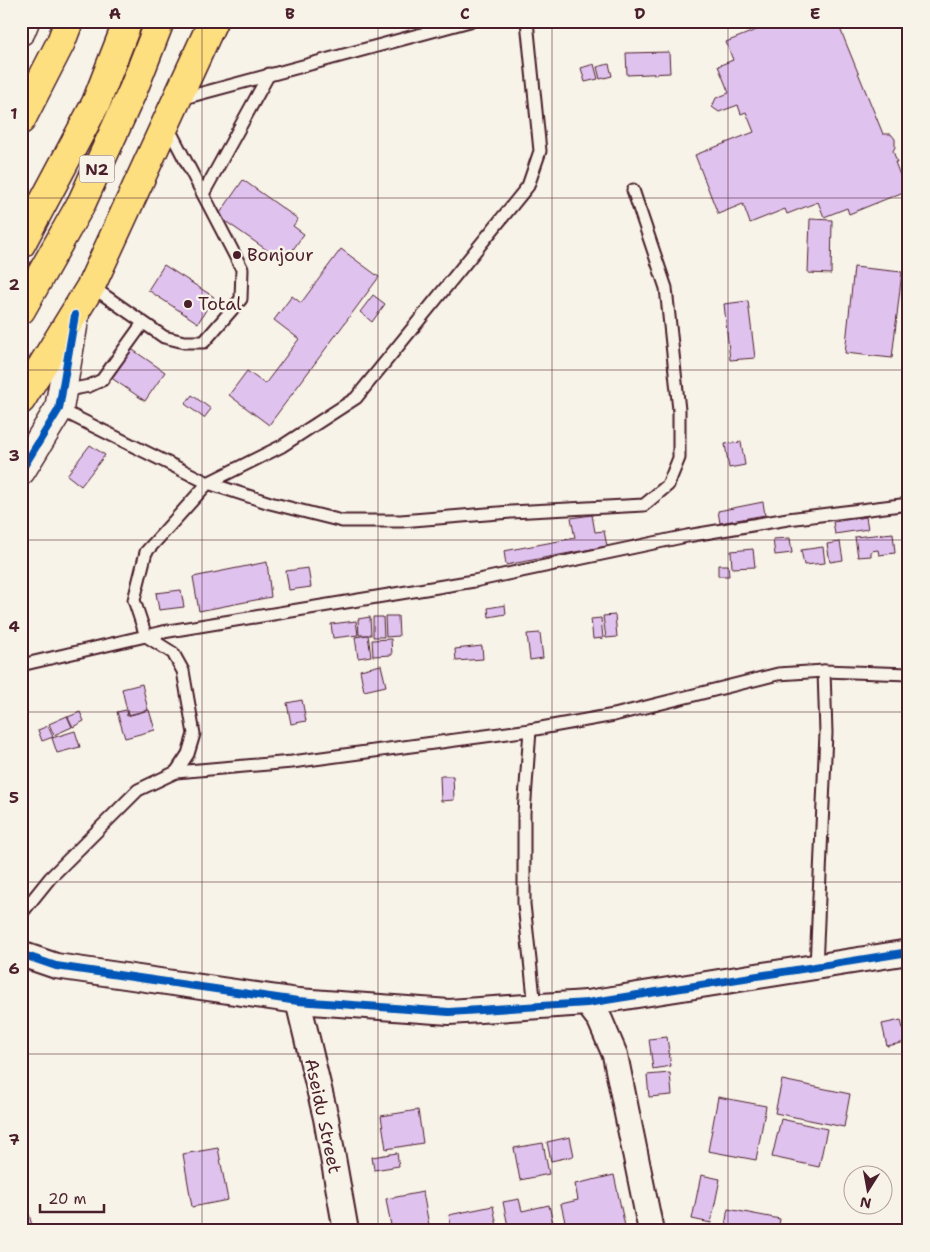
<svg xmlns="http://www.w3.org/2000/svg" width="930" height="1252" viewBox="0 0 930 1252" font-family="'Shantell Sans',sans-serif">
<rect width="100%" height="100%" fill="#f7f3e8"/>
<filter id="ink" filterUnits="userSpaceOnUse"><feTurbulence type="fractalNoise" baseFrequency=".02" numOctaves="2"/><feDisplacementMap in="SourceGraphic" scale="10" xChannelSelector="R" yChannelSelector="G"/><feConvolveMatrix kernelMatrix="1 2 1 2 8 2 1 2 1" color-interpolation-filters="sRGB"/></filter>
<g filter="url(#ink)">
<g fill="#e0c2ef" stroke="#4a1f2b">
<path d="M779,21H837L883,134H891L895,139V147L893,151L897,162H895L906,191L849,214L847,208L824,217L818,202L787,214L785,209L750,223L743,204L718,214L695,155L754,132L746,112L741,114L738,105L719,112L712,107L716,98L729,93L718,66L733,60L726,42Z"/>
<path d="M669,52L670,73L627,75L626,53Z"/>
<path d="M594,64L598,79L585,82L581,68Z"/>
<path d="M609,64L612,76L600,79L597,67Z"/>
<path d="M243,180L298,219L293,226L304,234L284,262L218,216Z"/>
<path d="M810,219L832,220L831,274L808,273Z"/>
<path d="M341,249L379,277L269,425L229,395L247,371L265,384L299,339L274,320L292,296L301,303Z"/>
<path d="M164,265L214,297L198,323L148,290Z"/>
<path d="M854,267L902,272L892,358L845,353Z"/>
<path d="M373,295L385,304L372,322L360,312Z"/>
<path d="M748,301L755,358L730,360L724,304Z"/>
<path d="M130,348L165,372L145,401L110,377Z"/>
<path d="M192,395L211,409L204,418L185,404Z"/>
<path d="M741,442L745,465L729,468L725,444Z"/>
<path d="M90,445L105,455L81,486L67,475Z"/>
<path d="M763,502L765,515L720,523L718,511Z"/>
<path d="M592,515L595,532L604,531L607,546L506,565L504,551L575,538L571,518Z"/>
<path d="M866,517L868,529L835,534L833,522Z"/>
<path d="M893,533L895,553L879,555L878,550L871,551V556L858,557L855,537Z"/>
<path d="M790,538L792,553L775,555L773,539Z"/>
<path d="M840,542L843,560L830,562L827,544Z"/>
<path d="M823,547L825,563L804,565L801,550Z"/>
<path d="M753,549L755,567L732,568L731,551Z"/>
<path d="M267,562L271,597L199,611L193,577Z"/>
<path d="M718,565H728L729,576H718Z"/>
<path d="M308,568L311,587L289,590L286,571Z"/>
<path d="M181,590L184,607L159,610L156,593Z"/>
<path d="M505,605L506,614L489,617L488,608Z"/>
<path d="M615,615L617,637L606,638L603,616Z"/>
<path d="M385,616H398L399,636L386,637Z"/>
<path d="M370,617L371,635H359L358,619Z"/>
<path d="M373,617H383L384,637H373Z"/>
<path d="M601,618L603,638L593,639L591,619Z"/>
<path d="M356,621L358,635L333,638L331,624Z"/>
<path d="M540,633L543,658L530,660L527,634Z"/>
<path d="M368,635L371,656L358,658L355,637Z"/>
<path d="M391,639L392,655L373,656L372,640Z"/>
<path d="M482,646L483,659L456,661L455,649Z"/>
<path d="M381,665L386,686L364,691L360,670Z"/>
<path d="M142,684L148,710L128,715L122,689Z"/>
<path d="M302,700L306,721L291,724L287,703Z"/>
<path d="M126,710L127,716L149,710L155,730L125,738L117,712Z"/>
<path d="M80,712L84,721L73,727L68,717Z"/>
<path d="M67,716L72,727L54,735L49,724Z"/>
<path d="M48,726L53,737L42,741L38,730Z"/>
<path d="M75,731L80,747L57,753L52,738Z"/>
<path d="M440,776H453L454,800L441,801Z"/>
<path d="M901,1020L906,1042L887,1046L882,1024Z"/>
<path d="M667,1037L671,1066L653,1069L649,1039Z"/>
<path d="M670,1073L672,1095L649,1097L647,1075Z"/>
<path d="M782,1080L850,1094L844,1127L775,1113Z"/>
<path d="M718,1097L766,1106L756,1160L708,1151Z"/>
<path d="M418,1110L423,1143L386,1149L381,1116Z"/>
<path d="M781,1119L827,1129L819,1167L772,1157Z"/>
<path d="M570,1137L574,1156L551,1161L547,1142Z"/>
<path d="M543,1143L549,1174L520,1180L514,1148Z"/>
<path d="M218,1148L228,1200L192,1207L183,1154Z"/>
<path d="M397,1153L399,1166L374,1170L372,1157Z"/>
<path d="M614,1175L626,1231H567L561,1204L578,1200L575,1184Z"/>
<path d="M701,1175L720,1179L711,1223L692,1219Z"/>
<path d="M907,1188H909V1204H905Z"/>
<path d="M423,1192L430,1231H392L386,1199Z"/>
<path d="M519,1199L522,1211L549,1205L553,1223L541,1225L542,1231H509L503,1202Z"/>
<path d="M493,1206L498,1231H452L449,1215Z"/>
<path d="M728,1209L780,1219L778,1231H724Z"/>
<path d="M29,1214L32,1226L21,1229V1216Z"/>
</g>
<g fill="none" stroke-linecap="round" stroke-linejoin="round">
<defs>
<g id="lane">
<path d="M180,99L470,21"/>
<path d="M203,194L269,74"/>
<path d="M91,286L164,337L184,342H204L241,299L242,269L168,127"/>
<path d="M63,391L89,386L102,380L143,323"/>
<path d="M59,409L208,483L270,503L342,521H401L511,512L644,505L668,485L679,458V410L666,288L633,190"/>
<path d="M21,665L163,632L474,581L687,536L788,519L909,504"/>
<path d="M530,730L524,813V904L535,1007"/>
<path d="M176,772L188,754L194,734L183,671L173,653L146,636L134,600L146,552L208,483L282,446L356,398L528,186L540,151L527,21"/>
<path d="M21,914L50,878L138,790L176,772L292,762L530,730L614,715L778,674L824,671L909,674"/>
<path d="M816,968L826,733L824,671"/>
</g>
<g id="street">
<path d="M21,954L56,966L298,1001L449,1012L587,1003L909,952"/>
<path d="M298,1001L326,1118L346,1231"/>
<path d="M587,1003L600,1020L615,1055L651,1231"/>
</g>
<g id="secondary">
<path d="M21,31L25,21"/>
<path d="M21,471L59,409L75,315"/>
</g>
<g id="highway">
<path d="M21,120L61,42L69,21"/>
<path d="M21,244L96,103L128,21"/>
<path d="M21,310L82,202L133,90L160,21"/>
<path d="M21,400L91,286L213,21"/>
</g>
</defs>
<use href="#lane" stroke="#4a1f2b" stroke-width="15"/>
<use href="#street" stroke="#4a1f2b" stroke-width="28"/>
<use href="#secondary" stroke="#4a1f2b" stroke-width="31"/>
<use href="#highway" stroke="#4a1f2b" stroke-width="31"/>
<use href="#lane" stroke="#f7f3e8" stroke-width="11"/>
<use href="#street" stroke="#f7f3e8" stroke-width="24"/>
<use href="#secondary" stroke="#f7f3e8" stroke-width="28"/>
<use href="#highway" stroke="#fddf80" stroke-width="28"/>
<defs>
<g id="cycleway">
<path d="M21,471L59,409L75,315"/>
<path d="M21,954L56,966L298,1001L449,1012L587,1003L909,952"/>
</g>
</defs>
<use href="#cycleway" stroke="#f7f3e8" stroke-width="11"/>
<use href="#cycleway" stroke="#0057b8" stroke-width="8"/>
</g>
</g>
<path fill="none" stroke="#4a1f2b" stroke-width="1" stroke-opacity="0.55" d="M202,21V1231M378,21V1231M552,21V1231M728,21V1231M21,198H909M21,370H909M21,540H909M21,712H909M21,882H909M21,1054H909"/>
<g fill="#4a1f2b" stroke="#f7f3e8" stroke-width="2">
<circle cx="237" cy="255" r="5"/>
<circle cx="188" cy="304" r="5"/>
</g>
<g text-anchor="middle" stroke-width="5" stroke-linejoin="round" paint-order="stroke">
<rect fill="#f7f3e8" stroke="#7e5f64" stroke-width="1" x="79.5" y="155.5" width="35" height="27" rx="4"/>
<g font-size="16" font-weight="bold" fill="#4a1f2b">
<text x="97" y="175">N2</text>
</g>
<g font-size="18" fill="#4a1f2b" stroke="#f7f3e8" text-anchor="start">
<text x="247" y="261">Bonjour</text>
<text x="198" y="310">Total</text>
</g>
<g font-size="18" fill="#4a1f2b" stroke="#f7f3e8">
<text transform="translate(323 1116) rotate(78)" y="6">Aseidu Street</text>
</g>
</g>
<rect width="930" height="1252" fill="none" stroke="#f7f3e8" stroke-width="55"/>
<g transform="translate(868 1190) rotate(191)"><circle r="24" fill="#f7f3e8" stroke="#b29e9c"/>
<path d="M0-4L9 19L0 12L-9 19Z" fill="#4a1f2b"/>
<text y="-8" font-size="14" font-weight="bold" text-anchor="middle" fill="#4a1f2b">N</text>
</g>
<path d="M40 1204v8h64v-8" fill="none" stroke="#4a1f2b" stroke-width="2.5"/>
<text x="48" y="1204" font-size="15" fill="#4a1f2b" stroke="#f7f3e8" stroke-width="4" paint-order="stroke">20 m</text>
<rect x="28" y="28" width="874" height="1196" fill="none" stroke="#4a1f2b" stroke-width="2"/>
<g font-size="16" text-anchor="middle" font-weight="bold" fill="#4a1f2b">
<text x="115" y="19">A</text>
<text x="290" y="19">B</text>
<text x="465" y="19">C</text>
<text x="640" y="19">D</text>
<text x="815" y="19">E</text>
<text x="14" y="119">1</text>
<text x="14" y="290">2</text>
<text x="14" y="461">3</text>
<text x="14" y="632">4</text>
<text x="14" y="803">5</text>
<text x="14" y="974">6</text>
<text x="14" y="1145">7</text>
</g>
</svg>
